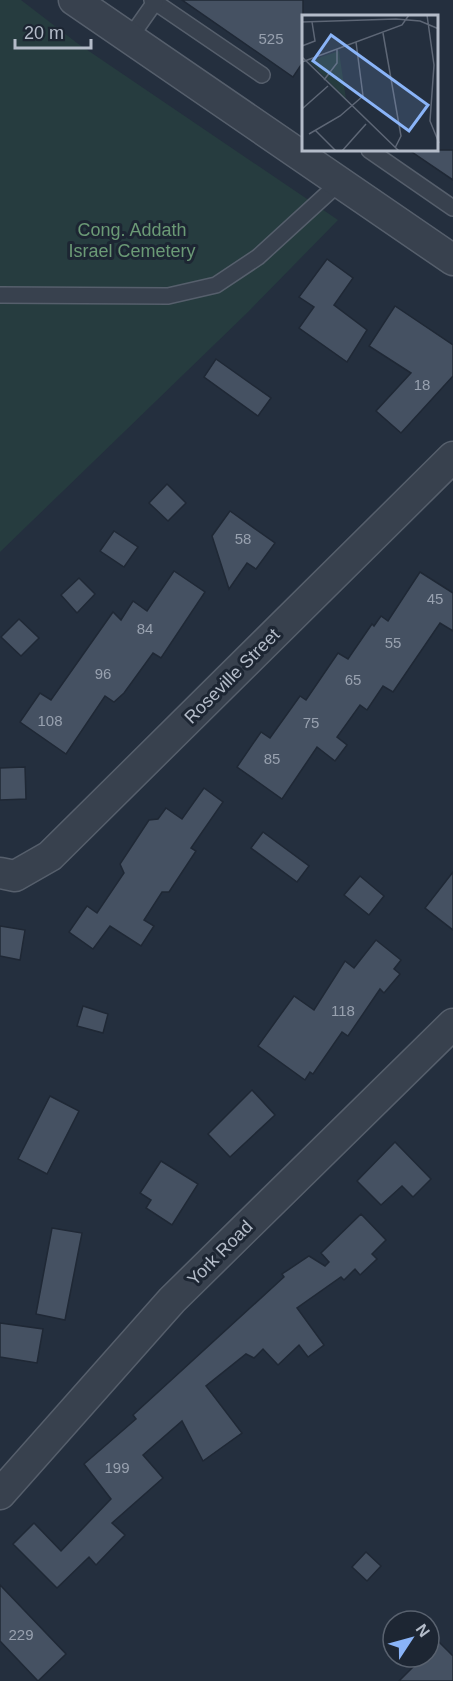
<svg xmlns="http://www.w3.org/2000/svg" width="453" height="1681" viewBox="0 0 453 1681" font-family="Helvetica,sans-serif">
<rect width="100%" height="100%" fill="#242f3e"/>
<path fill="#263c3f" d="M0,0H21L77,43L338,220L248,312L0,552Z"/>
<g fill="#455162" stroke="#1f2835" stroke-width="1.5">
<path d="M182,0H303V62L293,77Z"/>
<path d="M409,150H453V180Z"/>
<path d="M327,259L353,278L334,305L367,330L347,362L299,328L314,307L299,297Z"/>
<path d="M395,306L453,345V376L401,433L376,411L411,373L369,346Z"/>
<path d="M216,359L271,398L258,416L204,377Z"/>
<path d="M167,484L186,503L168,521L149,503Z"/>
<path d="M230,511L275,543L256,569L247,563L229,589L212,536Z"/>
<path d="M114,531L138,547L124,567L100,551Z"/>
<path d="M174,571L205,592L161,658L153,653L124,693L114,702L105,696L66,754L20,722L40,693L51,700L113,612L121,620L133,601L147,611Z"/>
<path d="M420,572L453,593V631L440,623L393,692L383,686L367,710L360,705L337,737L347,745L335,761L317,747L282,799L237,767L261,732L270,738L300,696L306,700L338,653L348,659L372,624L374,626L381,616L388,621Z"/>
<path d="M79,578L95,594L77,613L61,595Z"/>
<path d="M19,619L39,638L21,656L1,637Z"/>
<path d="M25,767L26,799L0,800V768Z"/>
<path d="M204,788L223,802L191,848L196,851L169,892H162L144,920L154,926L141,946L110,926L93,949L69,932L87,906L97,913L124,873L120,864L149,820L158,819L166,808L182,819Z"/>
<path d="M263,832L309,866L297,882L251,848Z"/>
<path d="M453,872V930L425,908Z"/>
<path d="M360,876L384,896L369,915L344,895Z"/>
<path d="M0,926L25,930L20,960L0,956Z"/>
<path d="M376,940L401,960L394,969L400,974L384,993L380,989L348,1036L342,1032L313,1074L310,1072L305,1080L258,1046L294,996L314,1010L345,961L354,968Z"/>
<path d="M83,1006L108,1014L103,1033L77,1026Z"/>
<path d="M252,1090L275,1115L230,1157L208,1134Z"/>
<path d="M50,1096L79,1111L47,1174L18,1159Z"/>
<path d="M395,1142L431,1179L413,1197L402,1186L381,1205L357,1181Z"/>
<path d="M161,1161L198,1184L172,1225L146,1208L151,1200L140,1193Z"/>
<path d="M361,1214L386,1240L372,1254L377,1259L360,1275L355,1269L344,1280L341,1277L297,1308L324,1345L308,1357L299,1345L278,1365L263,1349L254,1358L246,1354L206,1386L242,1433L203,1461L182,1421L143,1455L163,1478L112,1523L125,1535L96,1565L89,1557L57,1588L13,1544L34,1523L61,1551L111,1499L84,1464L136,1419L133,1415L284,1277L282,1274L309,1256L325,1266L329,1262L321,1253Z"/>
<path d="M52,1228L82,1233L65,1320L36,1314Z"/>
<path d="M0,1323L43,1329L37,1363L0,1357Z"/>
<path d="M366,1552L381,1566L367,1581L352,1567Z"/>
<path d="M0,1585L66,1654L38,1681L0,1641Z"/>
<path d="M439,1642L453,1656V1681H399L423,1657H429V1651Z"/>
</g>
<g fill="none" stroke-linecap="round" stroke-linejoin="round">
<defs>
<g id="service">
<path d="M152,0L262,75"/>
<path d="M129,39L155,2"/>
<path d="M369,150L453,208"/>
<path d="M0,295L168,296L216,285L258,257L339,183"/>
</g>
<g id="minor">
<path d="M74,0L453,260"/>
<path d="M0,873L15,876L50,856L453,457"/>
<path d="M0,1494L172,1300L453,1024"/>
</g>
</defs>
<use href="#service" stroke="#565f6c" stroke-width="18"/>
<use href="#minor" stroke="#565f6c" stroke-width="33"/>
<use href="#service" stroke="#38414e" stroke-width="15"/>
<use href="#minor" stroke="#38414e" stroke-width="30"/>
</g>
<g text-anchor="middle" stroke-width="6" stroke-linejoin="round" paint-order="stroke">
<g font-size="15" fill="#98a1af">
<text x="271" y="44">525</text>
<text x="422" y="390">18</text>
<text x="243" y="544">58</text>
<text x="435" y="604">45</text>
<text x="145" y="634">84</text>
<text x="393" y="648">55</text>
<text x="103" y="679">96</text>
<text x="353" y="685">65</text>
<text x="50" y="726">108</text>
<text x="311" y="728">75</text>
<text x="272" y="764">85</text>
<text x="343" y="1016">118</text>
<text x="117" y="1473">199</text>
<text x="21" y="1640">229</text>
</g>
<g font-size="18" fill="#6b9a76" stroke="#1d2633">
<text x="132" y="236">Cong. Addath<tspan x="132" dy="21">Israel Cemetery</tspan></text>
</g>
<g font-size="18" fill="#b4bcc9" stroke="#1d2633">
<text transform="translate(232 676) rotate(-45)" y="6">Roseville Street</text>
<text transform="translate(220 1253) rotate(-45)" y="6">York Road</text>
</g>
</g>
<g transform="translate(302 15)">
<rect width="136" height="136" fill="#242f3e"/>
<path d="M37,36L44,84L7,46Z" fill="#263c3f"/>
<path fill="none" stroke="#5e6776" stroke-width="1.5" d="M125,0L132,50L128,106L137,128M0,7L94,4L118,6L137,14M81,18L99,121L93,133M0,31L13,26L10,7M0,42L97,136M0,47L100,10L107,0M22,65L35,48V34M0,94L26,71M13,115L34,136M7,119L38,101L61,81L54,27M40,136L64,109"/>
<path fill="#8ab4f8" fill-opacity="0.15" stroke="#8ab4f8" stroke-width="3" d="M29,20L126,90L107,116L11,46Z"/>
<rect width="136" height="136" fill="none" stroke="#b4bcc9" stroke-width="3"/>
</g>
<g transform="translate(411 1639) rotate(54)"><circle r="28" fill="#1d2633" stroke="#59626f" stroke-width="1.5"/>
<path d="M0-4.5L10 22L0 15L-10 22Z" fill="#8ab4f8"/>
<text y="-9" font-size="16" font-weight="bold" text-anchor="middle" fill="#b4bcc9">N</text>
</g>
<path d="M15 39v9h76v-9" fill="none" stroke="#b4bcc9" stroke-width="3"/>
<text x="24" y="39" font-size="18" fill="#b4bcc9" stroke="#1d2633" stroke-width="4.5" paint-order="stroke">20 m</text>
</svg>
